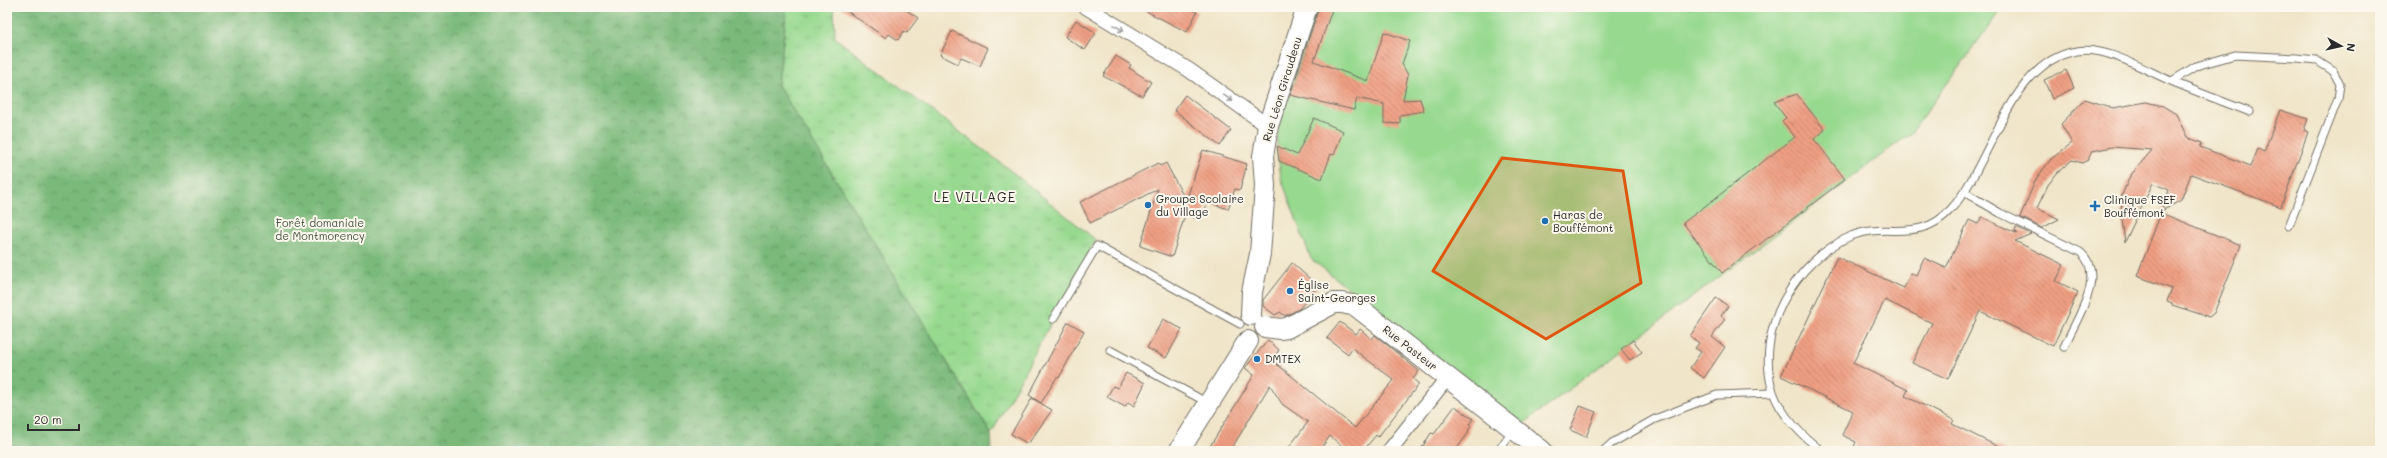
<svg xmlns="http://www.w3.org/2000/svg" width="2387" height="458" viewBox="0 0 2387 458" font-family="Mali,sans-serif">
<defs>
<pattern id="grass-tufts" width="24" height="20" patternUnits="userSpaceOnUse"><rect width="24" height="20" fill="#98d990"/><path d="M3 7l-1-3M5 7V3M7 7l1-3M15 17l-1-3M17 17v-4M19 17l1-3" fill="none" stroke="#83ba7c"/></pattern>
<pattern id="forest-crowns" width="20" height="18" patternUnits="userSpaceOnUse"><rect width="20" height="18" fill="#7ab97a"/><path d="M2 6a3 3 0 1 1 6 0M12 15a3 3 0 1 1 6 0" fill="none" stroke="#649764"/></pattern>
<pattern id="building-back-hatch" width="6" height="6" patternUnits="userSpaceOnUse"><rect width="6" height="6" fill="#ef9f83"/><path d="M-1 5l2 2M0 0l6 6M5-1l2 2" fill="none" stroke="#c2826b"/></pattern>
</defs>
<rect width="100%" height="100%" fill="#fbf7ec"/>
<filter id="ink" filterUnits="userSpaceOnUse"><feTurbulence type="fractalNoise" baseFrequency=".025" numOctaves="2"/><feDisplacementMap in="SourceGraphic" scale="8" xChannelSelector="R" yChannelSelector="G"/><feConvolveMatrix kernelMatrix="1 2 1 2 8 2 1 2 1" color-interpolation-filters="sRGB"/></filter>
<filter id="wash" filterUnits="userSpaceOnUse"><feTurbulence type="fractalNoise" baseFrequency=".012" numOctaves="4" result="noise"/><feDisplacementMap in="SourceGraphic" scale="16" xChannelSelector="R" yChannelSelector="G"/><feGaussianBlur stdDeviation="0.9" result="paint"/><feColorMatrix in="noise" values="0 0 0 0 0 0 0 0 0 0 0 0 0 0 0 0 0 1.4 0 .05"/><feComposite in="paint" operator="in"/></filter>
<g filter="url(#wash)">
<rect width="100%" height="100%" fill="#f0e5c9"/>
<path fill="url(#grass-tufts)" stroke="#62825e" d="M787,7H834L835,38L1001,163L1096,240L991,434L778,85Z"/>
<path fill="url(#forest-crowns)" stroke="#527252" d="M7,7H787L778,85L991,434L992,451H7Z"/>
<path fill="#98d990" stroke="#62825e" d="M1319,7H2003L1911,133L1523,424L1311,259L1281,178L1277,146L1278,127Z"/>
<g id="blocks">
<g fill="url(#building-back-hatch)">
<path d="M841,7H902L918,18L907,33L904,31L898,40L889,34L886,38Z"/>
<path d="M1138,7H1187L1197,12L1187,32Z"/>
<path d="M1319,7H1333L1314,61L1368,81L1384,32L1410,41L1402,64L1408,75L1403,100L1420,99L1424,111L1400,115V124L1384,123V104L1357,98L1354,110L1290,95Z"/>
<path d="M1076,20L1096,33L1085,50L1065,37Z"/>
<path d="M952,31L988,48L980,66L961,58L958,64L940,55Z"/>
<path d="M1116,56L1131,65L1129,68L1151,82L1142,96L1103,76Z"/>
<path d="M2066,70L2074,88L2052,99L2044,80Z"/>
<path d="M1797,94L1825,130L1814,139L1845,179L1722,273L1683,223L1795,137L1782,121L1786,118L1774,102Z"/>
<path d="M1185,95L1231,130L1220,146L1174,110Z"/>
<path d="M2085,99L2113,108L2146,102L2163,106L2176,114L2187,137L2202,143L2200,147L2251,166L2258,149L2264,152L2280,110L2308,119L2304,130L2308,132L2281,207L2191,174L2181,200L2162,211L2169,190L2153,183L2125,242L2121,213L2122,195L2130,176L2152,150L2112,147L2092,151L2088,160L2082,163L2072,160L2057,173L2048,185L2037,208L2059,219L2042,228L2020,217L2036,179L2051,159L2072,143L2061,124Z"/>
<path d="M1314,118L1343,131L1334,155L1331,154L1322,179L1279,161L1277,146L1297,155Z"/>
<path d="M1203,150L1247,164L1240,190L1235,189L1228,209L1208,202L1201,220L1185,215L1172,257L1140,246L1158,189L1090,223L1080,202L1158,163L1160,166L1166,163L1186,201Z"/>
<path d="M2161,213L2241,245L2214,313L2209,317L2172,305V303L2167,301L2172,289L2137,276Z"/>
<path d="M1982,217L2018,234L2015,231L2016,227L2031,234L2015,241L2064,265L2056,281L2078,292L2053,346L1980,311L1948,379L1912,363L1932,323L1885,300L1853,363L1908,390L1905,396L1954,420L1952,424L2007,451H1852L1856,442L1842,435L1853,411L1781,376L1837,257L1904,288L1911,273L1916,275L1924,258L1946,268L1969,220L1978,224Z"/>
<path d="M1292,263L1318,286L1299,309L1285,316L1280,312L1275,315L1263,306V300Z"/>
<path d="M1716,298L1728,306L1721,316L1725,319L1712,337L1725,347L1704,378L1690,368L1701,352L1695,348L1699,343L1690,336Z"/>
<path d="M1163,319L1182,329L1166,358L1147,348Z"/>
<path d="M1068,322L1084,331L1059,378L1057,377L1041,403L1029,395Z"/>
<path d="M1340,322L1356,334L1360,329L1372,339L1375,335L1419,371L1413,379L1419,384L1378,437L1376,435L1363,451H1348L1330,436L1319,451H1286L1308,422L1282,404L1270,385L1230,451H1207L1254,375L1245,368L1268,340L1279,350L1272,360L1355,428L1394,380L1352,348L1348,354L1327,338Z"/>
<path d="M1633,340L1642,352L1630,360L1621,349Z"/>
<path d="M1126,373L1145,383L1134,406L1128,402L1125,407L1107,397L1113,386L1118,388Z"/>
<path d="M1032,398L1052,410L1028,444L1011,434Z"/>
<path d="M1455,406L1473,419L1469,425L1471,426L1468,431L1469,432L1455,451H1420L1431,433L1434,434Z"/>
<path d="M1580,406L1596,412L1586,437L1570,430Z"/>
</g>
</g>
</g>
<g filter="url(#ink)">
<use href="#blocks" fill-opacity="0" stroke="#706c62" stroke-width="1"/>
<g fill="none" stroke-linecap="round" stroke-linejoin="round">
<defs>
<g id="lane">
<path d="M2172,81L2196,66L2235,55L2297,58L2316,60L2333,71L2340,84L2338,99L2289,226"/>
<path d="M1964,192L2000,213L2080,252C2108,275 2075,321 2064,347"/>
<path d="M1053,319L1097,246L1240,324"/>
<path d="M1110,350L1208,403"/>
<path d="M1498,451L1513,430"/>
<path d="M1603,451L1612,443L1655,419L1717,395L1773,393"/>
<path d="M1822,451C1803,437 1781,415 1773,392C1754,330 1795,261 1851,236C1886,221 1919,245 1951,209C1992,164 2009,61 2077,51C2106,46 2145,70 2171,81C2197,92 2224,102 2250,112"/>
</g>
<g id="street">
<path d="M1086,7L1189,70L1268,126"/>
<path d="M1389,451L1448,377"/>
</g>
<g id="secondary">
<path d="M1251,315L1252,292L1260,254L1265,186L1263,156L1268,126L1307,7"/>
<path d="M1265,327L1280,329L1287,328L1334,303H1342L1356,306L1542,451"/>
<path d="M1179,451L1248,341"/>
</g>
</defs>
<use href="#lane" stroke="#706c62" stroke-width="9"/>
<use href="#street" stroke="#706c62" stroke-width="16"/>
<use href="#secondary" stroke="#706c62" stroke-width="22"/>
<use href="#lane" stroke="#fff" stroke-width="7"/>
<use href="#street" stroke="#fff" stroke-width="14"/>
<use href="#secondary" stroke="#fff" stroke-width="20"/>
</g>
<defs><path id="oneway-shaft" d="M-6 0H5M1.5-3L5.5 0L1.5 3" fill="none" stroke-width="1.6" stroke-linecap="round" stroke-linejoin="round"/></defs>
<g stroke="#a0a0a0">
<use href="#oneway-shaft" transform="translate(1119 28) rotate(32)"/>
<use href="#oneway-shaft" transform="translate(1228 98) rotate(35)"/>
</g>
</g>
<path fill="#df570e" fill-opacity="0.2" stroke="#df570e" stroke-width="3" stroke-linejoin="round" d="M1502,158L1623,171L1641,283L1546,339L1433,271Z"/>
<g fill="#1f6fb2" stroke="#fbf7ec" stroke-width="1.5">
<circle cx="1148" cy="205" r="4"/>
<path d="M2093 200h4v4h4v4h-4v4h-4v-4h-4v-4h4z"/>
<circle cx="1545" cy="221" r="4"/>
<circle cx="1290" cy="291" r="4"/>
<circle cx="1257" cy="359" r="4"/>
</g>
<g text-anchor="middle" stroke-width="4" stroke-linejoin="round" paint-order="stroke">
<g font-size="11" fill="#2b2b2b" stroke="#fbf7ec">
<text transform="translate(1282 89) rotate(-73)" y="4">Rue Léon Giraudeau</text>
<text transform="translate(1410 348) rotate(38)" y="4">Rue Pasteur</text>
</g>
<g font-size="11" fill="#2b2b2b" stroke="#fbf7ec" text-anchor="start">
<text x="1156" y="203">Groupe Scolaire<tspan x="1156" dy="13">du Village</tspan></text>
<text x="2104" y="204">Clinique FSEF<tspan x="2104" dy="13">Bouffémont</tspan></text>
<text x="1553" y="219">Haras de<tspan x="1553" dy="13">Bouffémont</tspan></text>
<text x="1298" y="289">Église<tspan x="1298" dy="13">Saint-Georges</tspan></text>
<text x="1265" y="363">DMTEX</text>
</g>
<g font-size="11" fill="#465644" stroke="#fbf7ec">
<text x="320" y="227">Forêt domaniale<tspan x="320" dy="13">de Montmorency</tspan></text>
</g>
<g font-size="13" letter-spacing="1" fill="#2b2b2b" stroke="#fbf7ec">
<text x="975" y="202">LE VILLAGE</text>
</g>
</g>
<rect width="2387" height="458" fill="none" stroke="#fbf7ec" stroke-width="24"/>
<g transform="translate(2341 46) rotate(98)" stroke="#fbf7ec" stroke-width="3" paint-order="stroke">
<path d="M0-3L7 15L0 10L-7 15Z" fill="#2b2b2b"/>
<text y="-6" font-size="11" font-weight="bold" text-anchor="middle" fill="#2b2b2b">N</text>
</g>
<path d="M28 424v6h51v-6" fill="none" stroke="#2b2b2b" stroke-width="2"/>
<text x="34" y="424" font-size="12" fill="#2b2b2b" stroke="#fbf7ec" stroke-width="3" paint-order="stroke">20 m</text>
</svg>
